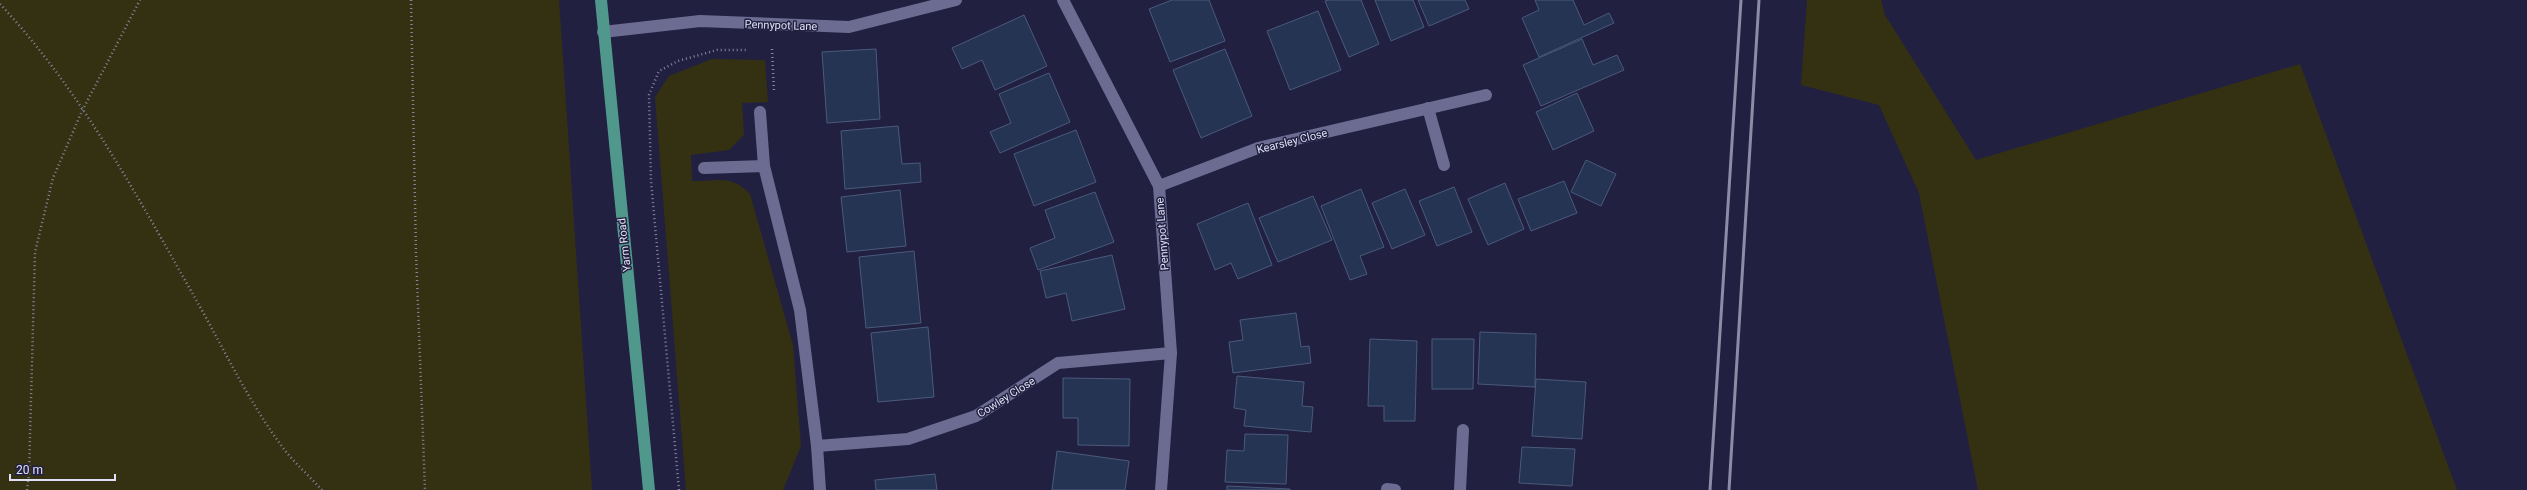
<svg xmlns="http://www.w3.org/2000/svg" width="2527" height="490" viewBox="0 0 2527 490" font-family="Roboto,sans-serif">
<rect width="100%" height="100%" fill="#222040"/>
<g fill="#343113">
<path d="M0,0H559L592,490H0Z"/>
<path d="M1807,0H1881L1885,15L1976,160L2300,64L2457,490H1978L1919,193L1879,105L1801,85Z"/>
<path d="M712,59L765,60L768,102L742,103L744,135L729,150L691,155L692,181C717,182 730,173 750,194L793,345L801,446L783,490H686L655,97L669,76Z"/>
</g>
<g fill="#253453" stroke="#4a5a7c">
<path d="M1172,0H1209L1225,41L1170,62L1149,9Z"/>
<path d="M1328,0H1361L1379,44L1349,57L1325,1Z"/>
<path d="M1375,0H1413L1424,27L1391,41Z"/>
<path d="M1418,0H1465L1469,9L1429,26Z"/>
<path d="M1535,0H1573L1584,25L1609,13L1614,23L1539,57L1522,18L1539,10Z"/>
<path d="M1318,11L1341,70L1290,90L1267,31Z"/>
<path d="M1024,15L1047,66L995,90L982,60L962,69L952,48Z"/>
<path d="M1582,39L1593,65L1617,55L1624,70L1541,106L1523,65Z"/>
<path d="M876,49L880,119L827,123L822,52Z"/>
<path d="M1225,49L1252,116L1201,138L1173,70Z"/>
<path d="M1049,73L1070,122L1000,153L990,132L1011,123L999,94Z"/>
<path d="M1577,93L1594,131L1553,150L1536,112Z"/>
<path d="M898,126L902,164L920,163L921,182L845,189L841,131Z"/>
<path d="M1076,130L1096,182L1034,206L1014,154Z"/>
<path d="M1586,160L1616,174L1601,206L1571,192Z"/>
<path d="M1564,181L1577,213L1531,231L1518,199Z"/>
<path d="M1505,183L1524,229L1488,245L1468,199Z"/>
<path d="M1454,187L1472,232L1437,246L1419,201Z"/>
<path d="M1361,189L1384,247L1360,256L1367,274L1350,280L1321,206Z"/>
<path d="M1405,189L1425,235L1392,249L1372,203Z"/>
<path d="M900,190L906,246L847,252L841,197Z"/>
<path d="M1095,192L1114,242L1038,270L1030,248L1055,238L1045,210Z"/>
<path d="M1313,196L1332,240L1278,262L1259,218Z"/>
<path d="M1248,203L1272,265L1238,279L1231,263L1215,270L1197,224Z"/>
<path d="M914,251L921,323L866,328L859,257Z"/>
<path d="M1112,255L1125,309L1072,321L1066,293L1046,298L1040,271Z"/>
<path d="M1296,313L1301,347L1309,346L1311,363L1233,373L1229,342L1243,340L1240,320Z"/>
<path d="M928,327L934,397L878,402L871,333Z"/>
<path d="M1480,332L1536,334L1535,387L1478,384Z"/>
<path d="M1370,339L1417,341L1415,421H1384V406H1368Z"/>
<path d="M1432,339H1474L1473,389H1432Z"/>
<path d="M1237,376L1304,382L1302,406L1313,407L1311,432L1244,426L1246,410L1234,408Z"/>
<path d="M1063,378L1130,379L1129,446L1078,445V418H1063Z"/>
<path d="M1536,379L1586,382L1582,439L1532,436Z"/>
<path d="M1245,434L1288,435L1286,484L1225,482L1227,450L1244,451Z"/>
<path d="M1522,447L1575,449L1572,486L1519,483Z"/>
<path d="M1057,451L1129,461L1125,490H1052Z"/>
<path d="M935,474L937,490H876L875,480Z"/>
<path d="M1227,486L1290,489V490H1227Z"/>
</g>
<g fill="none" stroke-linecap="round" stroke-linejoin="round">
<g stroke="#86859f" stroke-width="2.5" stroke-dasharray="1 3" stroke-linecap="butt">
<path d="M411,0L416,253L425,490"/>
<path d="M0,4C82,92 140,201 199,305C227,355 252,408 287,453C298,466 311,478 322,490"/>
<path d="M772,49L774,92"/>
<path d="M27,490L29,474L35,252L53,178L82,111L140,0"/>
<path d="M679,490L651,181L649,95L659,71L678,61L717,50H748"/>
</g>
<g stroke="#6c6c92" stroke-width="12">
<path d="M1063,0L1159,186L1171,353L1161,490"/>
<path d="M603,32L700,21L849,27L956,0"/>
<path d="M1428,108L1444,165"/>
<path d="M760,112L764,166L800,310L817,446L908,439L976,416L1058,363L1171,353"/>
<path d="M704,168L764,166"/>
<path d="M1159,186L1258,148L1486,95"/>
<path d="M817,446L820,490"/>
<path d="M1387,489L1395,490"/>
<path d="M1460,490L1463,430"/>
</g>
<path stroke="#50988c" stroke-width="12" d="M601,0L649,490"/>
<g stroke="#8d8ca6" stroke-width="3">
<path d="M1710,490L1741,0"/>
<path d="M1729,490L1759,0"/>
</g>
</g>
<g text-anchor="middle" stroke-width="3" stroke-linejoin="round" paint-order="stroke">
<g font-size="11" fill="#e0e1f6" stroke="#222040">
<text transform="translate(781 25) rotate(2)" y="4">Pennypot Lane</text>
<text transform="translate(1292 141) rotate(-14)" y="4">Kearsley Close</text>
<text transform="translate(1162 234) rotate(-94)" y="4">Pennypot Lane</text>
<text transform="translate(624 245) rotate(-96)" y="4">Yarm Road</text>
<text transform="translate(1006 397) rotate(-32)" y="4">Cowley Close</text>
</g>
</g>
<path d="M10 474v6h105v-6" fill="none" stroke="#e0e1f6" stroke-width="2"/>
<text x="16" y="474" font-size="12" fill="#e0e1f6" stroke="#222040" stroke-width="3" paint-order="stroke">20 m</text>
</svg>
